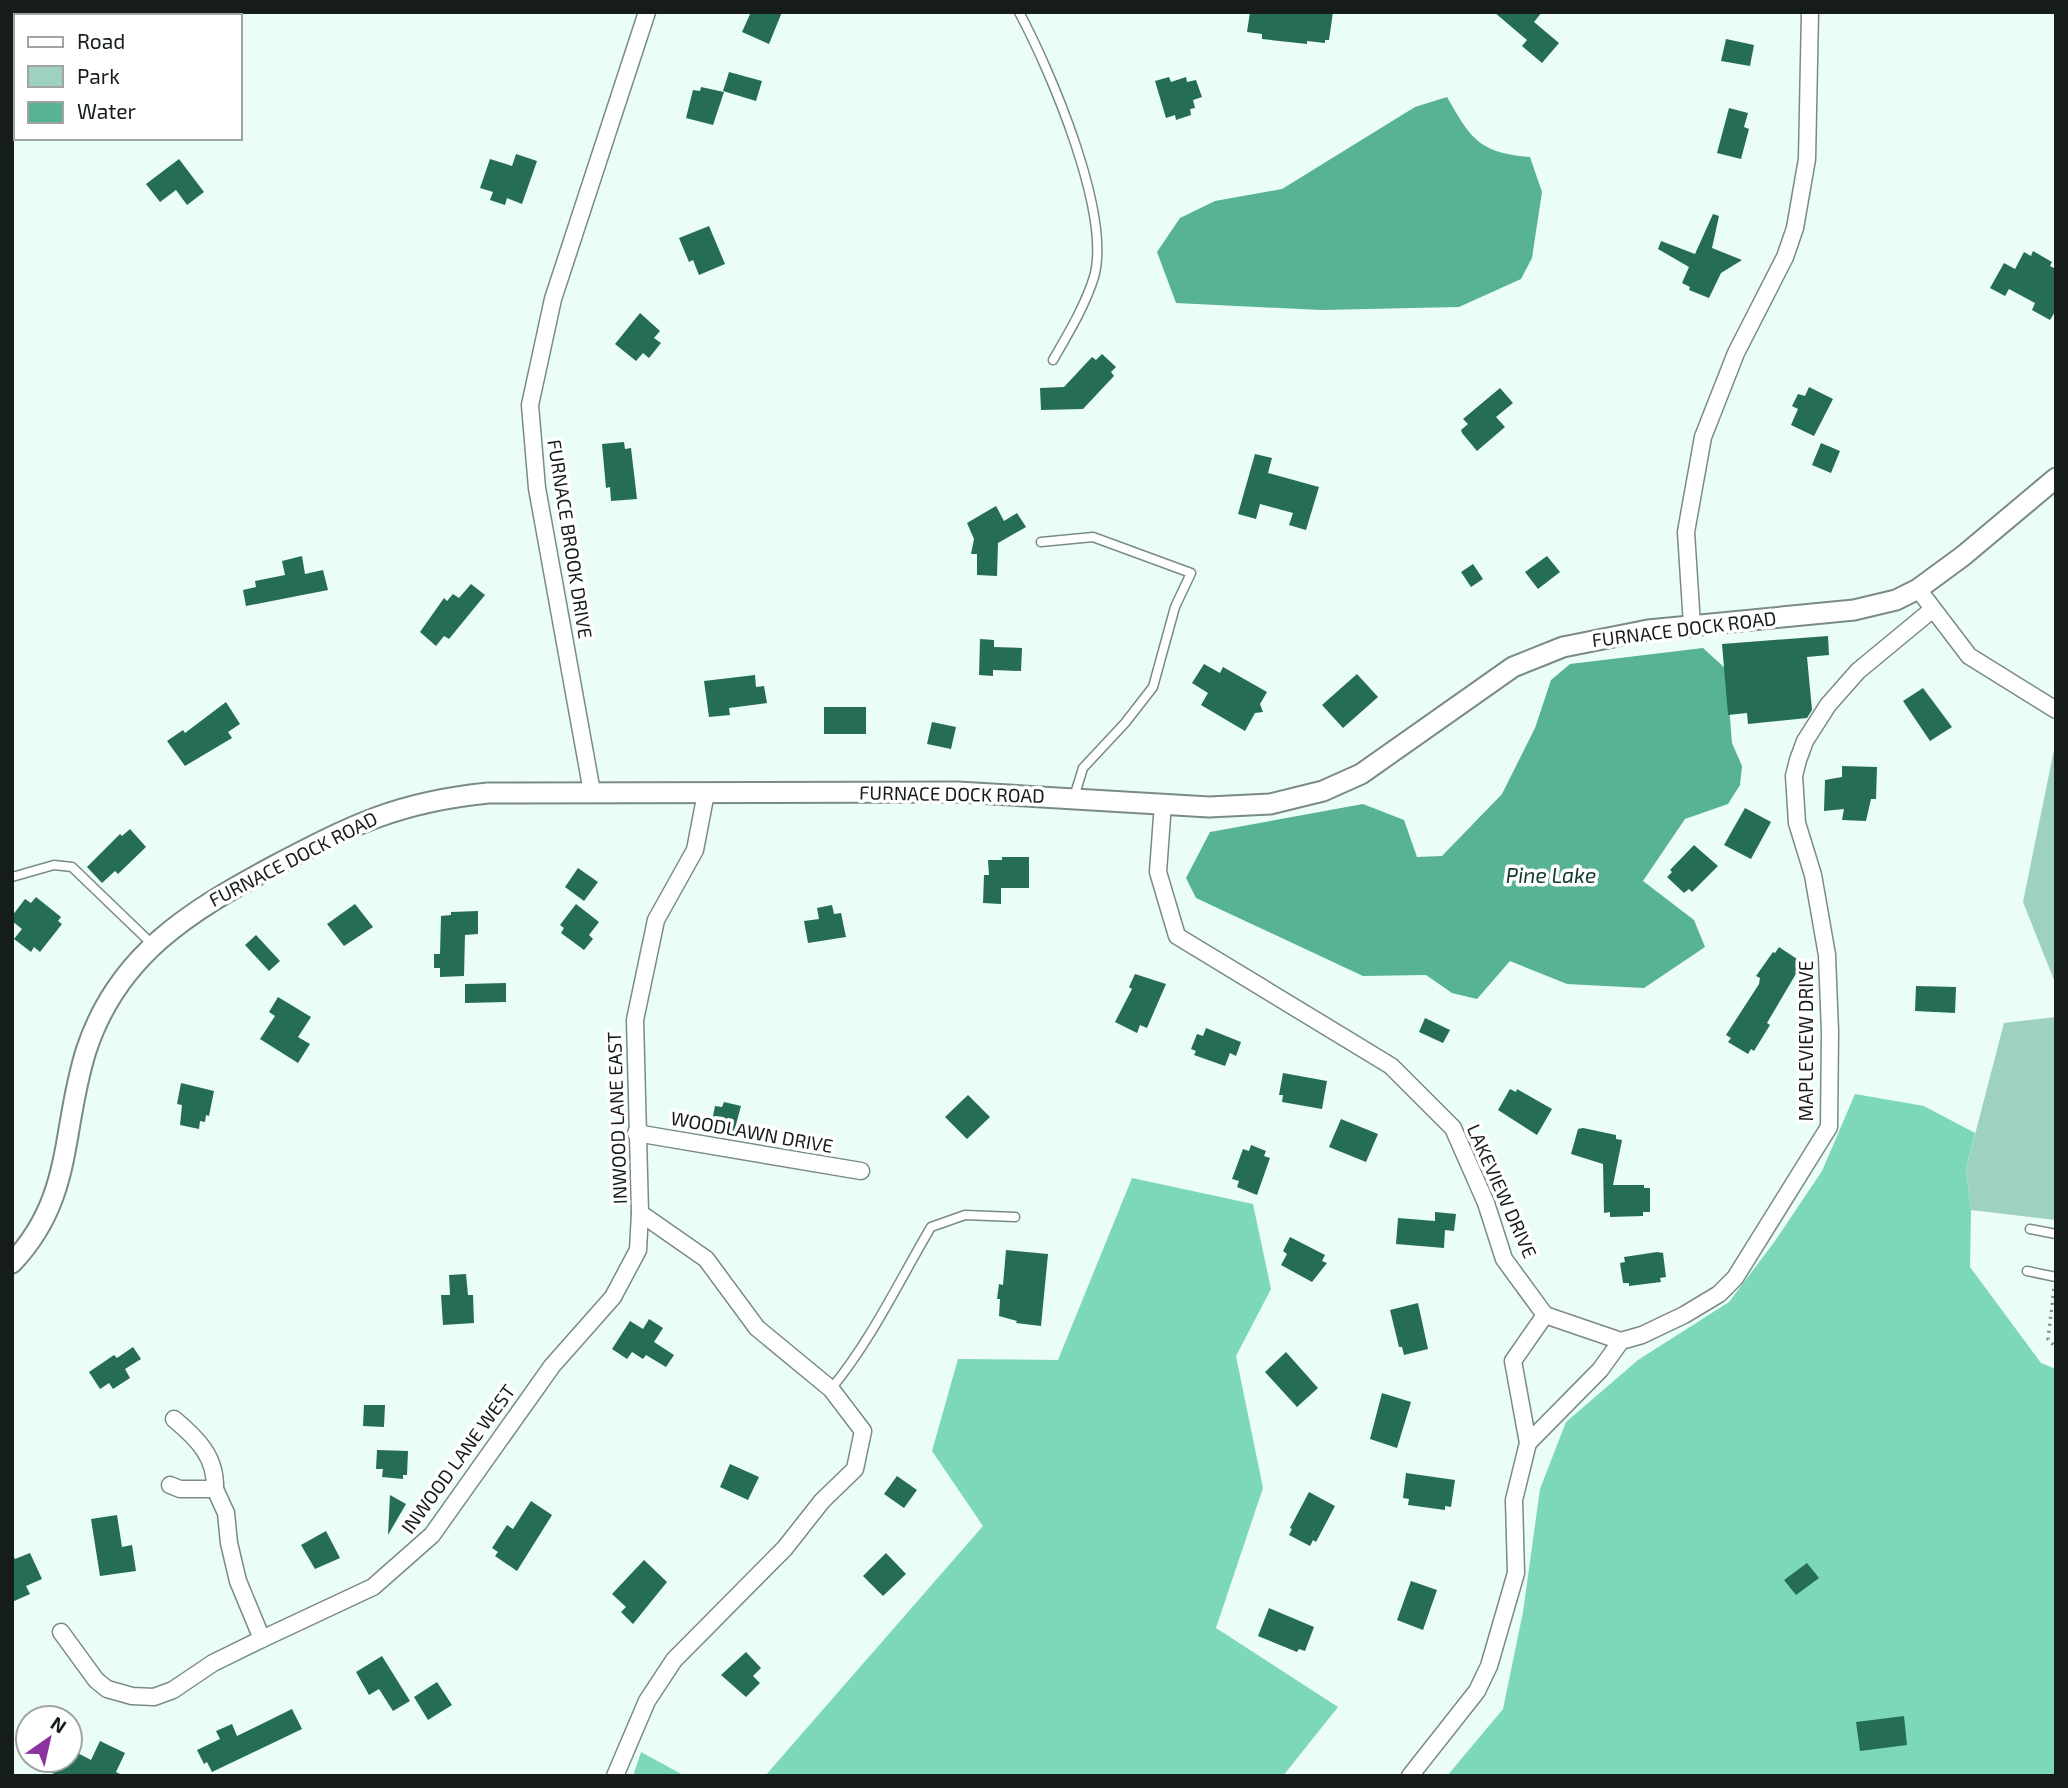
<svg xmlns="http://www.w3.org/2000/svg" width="2068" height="1788" viewBox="0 0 2068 1788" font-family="'Exo 2',sans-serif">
<rect width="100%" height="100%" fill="#eafdf6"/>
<g fill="#9ed1be">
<path d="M2056,740V985L2023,902Z"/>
<path d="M2056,1017V1220L1971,1210L1966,1169L2004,1023Z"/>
</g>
<g fill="#7dd8b9">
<path d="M1855,1094L1924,1106L1975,1133L1966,1169L1971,1210L1970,1267L2041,1363L2056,1369V1776H1447L1503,1709L1523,1612L1540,1489L1566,1422L1638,1360L1729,1302L1775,1241L1822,1171Z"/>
<path d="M1132,1178L1253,1204L1271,1289L1236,1356L1263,1488L1216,1628L1338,1707L1283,1776H765L983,1526L932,1451L958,1359L1058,1360Z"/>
<path d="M641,1752L685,1776H633Z"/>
</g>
<g fill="#58b395">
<path d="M1447,97C1471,139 1479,153 1530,157L1542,192L1532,258L1521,279L1459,307L1321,310L1176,303L1157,252L1180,218L1215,201L1282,189L1415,107Z"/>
<path d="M1703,648L1726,669L1732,743L1742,766L1740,785L1728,804L1685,819L1643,881L1694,920L1705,947L1644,988L1567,984L1510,961L1477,999L1452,993L1426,975L1363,976L1196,898L1186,878L1210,832L1363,804L1404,820L1417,857L1442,856L1502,794L1535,728L1551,680L1570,664Z"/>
</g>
<g fill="#266d58">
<path d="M751,12H782L769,44L742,32Z"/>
<path d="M1250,12H1333L1329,40H1325V43L1307,41V44L1262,39V34L1247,32Z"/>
<path d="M1494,12H1542L1534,22L1559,43L1542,63L1522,46L1527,40Z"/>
<path d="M1726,39L1754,45L1750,66L1721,61Z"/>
<path d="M729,72L762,81L756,101L723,91Z"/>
<path d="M1169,77L1171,82L1186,77L1187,82L1196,80L1202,97L1193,100L1195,108L1190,109L1191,115L1176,120L1175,115L1166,118L1155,81Z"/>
<path d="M701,87L724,92L713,125L686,118L693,90L700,91Z"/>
<path d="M1729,108L1748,113L1744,127L1749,129L1741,159L1717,153Z"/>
<path d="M516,154L537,161L522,204L507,198L505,205L490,200L493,192L480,188L490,159L512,166Z"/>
<path d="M179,159L204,192L187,205L176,190L160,202L146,184Z"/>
<path d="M1713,214L1719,216L1712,248L1742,260L1721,273L1709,298L1689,290L1690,287L1682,283L1689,267L1658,249L1661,241L1695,254Z"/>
<path d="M709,226L725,264L699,275L693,260L689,262L679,238Z"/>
<path d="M2033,251L2052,262L2050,266L2056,269V310L2050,320L2032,310L2035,303L2009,289L2005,296L1990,288L2004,263L2015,269L2024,252L2031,256Z"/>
<path d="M640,313L660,331L654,338L661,343L649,358L643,353L636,361L615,344Z"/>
<path d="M1102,354L1116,367L1111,372L1114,376L1083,409L1041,410L1040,388L1064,387L1092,357L1096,360Z"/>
<path d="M1809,387L1833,399L1814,436L1791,425L1798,409L1792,406L1798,394L1805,396Z"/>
<path d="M1500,388L1513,403L1496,417L1505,427L1477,451L1462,433L1461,430L1468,424L1463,419Z"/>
<path d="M624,442L625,449L631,448L637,499L611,501L610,487L606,488L602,444Z"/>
<path d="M1821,443L1840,451L1831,473L1812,465Z"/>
<path d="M1255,454L1272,458L1268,473L1319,487L1306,530L1289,525L1293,513L1260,504L1256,519L1238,514Z"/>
<path d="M996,506L1004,521L1017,513L1026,527L998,543L997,576L977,575V554H971L974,539L967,523Z"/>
<path d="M302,556L305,574L323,570L328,590L246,606L243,590L256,587L255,581L285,575L282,561Z"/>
<path d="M1547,556L1560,572L1538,589L1525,572Z"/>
<path d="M1473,564L1483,579L1471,587L1461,572Z"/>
<path d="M471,584L485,595L449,639L444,636L436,646L420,632L444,598L447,601L453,594L459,598Z"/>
<path d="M1828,636L1829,655L1807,657L1812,710L1807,718L1748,724L1747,713L1728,715L1722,644Z"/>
<path d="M980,639L994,640V647L1022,648L1021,671L993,670V676L979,675Z"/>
<path d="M1204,664L1220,673L1223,667L1267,692L1260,704L1263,712L1255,713L1245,731L1201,705L1208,693L1192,683Z"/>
<path d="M1357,674L1378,697L1343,728L1322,705Z"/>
<path d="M755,675L756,687L764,686L767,703L729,708L730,715L709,717L704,681Z"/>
<path d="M1923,688L1952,727L1930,741L1903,701Z"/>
<path d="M226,702L240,724L228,732L232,738L185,766L167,741L183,730L185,733Z"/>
<rect x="824" y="707" width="42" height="27"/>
<path d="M932,722L956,727L951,749L927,744Z"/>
<path d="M1842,766L1877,767L1876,799H1871L1866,821L1842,820L1844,809L1824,811L1825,780L1842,777Z"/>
<path d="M1745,808L1771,822L1751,859L1724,845Z"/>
<path d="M130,829L146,847L118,874L115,871L102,883L87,867L120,834L122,836Z"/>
<path d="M1694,845L1718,866L1692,892L1689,889L1684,893L1667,877L1672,872L1670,870Z"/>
<path d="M1002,857H1029V888H1001V904L983,903L984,875H989L988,860H1002Z"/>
<path d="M578,868L598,882L584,901L565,887Z"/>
<path d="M36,897L61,917L58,921L62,924L40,952L34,947L31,952L14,939L22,929L12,921V916L25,899L31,903Z"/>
<path d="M355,904L373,927L344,946L327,924Z"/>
<path d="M576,904L599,922L589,935L593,939L584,950L561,933L564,928L560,925Z"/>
<path d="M832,905L834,914L841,913L846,937L808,943L804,921L819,919L817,908Z"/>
<path d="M478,911V934L465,935L464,976L440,977V968H434V954H440L441,916L451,915V912Z"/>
<path d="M256,935L280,961L269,971L245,945Z"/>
<path d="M1779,947L1800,961L1796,965L1800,967L1767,1023L1770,1025L1754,1051L1751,1049L1748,1054L1728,1042L1731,1038L1726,1035L1759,984L1760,978L1756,976L1773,952L1775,953Z"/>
<path d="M1135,974L1166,984L1147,1028L1140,1025L1137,1033L1115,1022L1132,989L1129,987Z"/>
<path d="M506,983V1002L465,1003V984Z"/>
<path d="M1916,986L1956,987L1955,1013L1915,1011Z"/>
<path d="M278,997L311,1017L298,1037L310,1044L298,1063L260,1039L275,1016L269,1012Z"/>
<path d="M1425,1018L1450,1030L1443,1043L1419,1032Z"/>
<path d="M1206,1028L1241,1042L1236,1056L1230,1053L1225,1066L1194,1055L1196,1051L1191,1049L1197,1034L1203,1036Z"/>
<path d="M1283,1073L1327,1081L1322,1109L1282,1102L1283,1095H1279Z"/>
<path d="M181,1083L214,1091L209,1116L206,1115L205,1122L200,1121L199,1129L180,1125L182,1105L177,1104Z"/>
<path d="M1510,1089L1516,1092L1517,1089L1552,1109L1537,1135L1498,1110Z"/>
<path d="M968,1095L990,1117L967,1139L945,1117Z"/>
<path d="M724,1102L741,1106L734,1132L716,1128L717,1122L712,1121L715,1106L722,1107Z"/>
<path d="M1341,1119L1378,1134L1366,1162L1329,1147Z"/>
<path d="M1583,1128L1616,1135V1139L1622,1140L1613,1185H1644V1188H1650V1212H1643V1216L1610,1217V1212L1604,1213L1603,1164L1571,1154L1578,1129Z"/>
<path d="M1251,1145L1266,1151L1264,1156L1270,1158L1257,1195L1237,1187L1239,1181L1232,1179L1243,1149L1249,1151Z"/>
<path d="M1435,1212L1456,1214L1454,1231L1445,1230L1444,1248L1396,1244L1398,1218L1435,1221Z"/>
<path d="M1290,1237L1325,1255L1322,1261L1327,1263L1312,1282L1281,1265L1287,1254L1283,1251Z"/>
<path d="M1006,1250L1048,1254L1041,1326L1016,1323L1017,1321L999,1316L1000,1299H997L999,1284L1003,1285Z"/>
<path d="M1657,1252L1663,1253L1666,1277L1660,1278L1661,1282L1629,1286V1283H1623L1620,1263L1625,1262L1624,1257Z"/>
<path d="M466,1274L468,1295H473L474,1323L443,1325L441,1295H450L449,1275Z"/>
<path d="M1418,1303L1428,1349L1404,1355L1402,1347H1399L1390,1310Z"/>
<path d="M649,1319L663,1328L654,1342L674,1355L666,1367L646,1355L643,1359L632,1352L627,1359L612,1349L630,1321L643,1329Z"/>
<path d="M133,1347L141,1359L125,1369L130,1378L113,1389L109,1383L100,1389L89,1372L114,1355L117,1358Z"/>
<path d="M1286,1352L1318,1388L1297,1407L1265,1372Z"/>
<path d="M1382,1393L1411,1402L1397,1448L1370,1439Z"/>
<path d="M364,1405H385L384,1427L363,1426Z"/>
<path d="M377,1450L408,1451L407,1475H403V1479L382,1477L383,1469H376Z"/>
<path d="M730,1464L759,1477L748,1500L720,1487Z"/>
<path d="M1406,1473L1455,1480L1451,1507L1445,1506V1510L1408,1505L1409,1499L1403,1498Z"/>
<path d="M897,1476L917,1490L904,1508L884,1494Z"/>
<path d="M1309,1492L1335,1506L1316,1542L1313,1540L1310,1546L1289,1535L1292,1529L1290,1528Z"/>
<path d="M390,1495L406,1504L388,1535Z"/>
<path d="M531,1501L552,1515L517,1571L495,1556L498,1552L492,1548L507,1525L513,1529Z"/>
<path d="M117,1515L122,1547L132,1545L136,1571L100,1576L91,1519Z"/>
<path d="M326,1531L340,1558L315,1569L301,1545Z"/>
<path d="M30,1553L42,1579L26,1586L30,1594L12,1602V1554L15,1559Z"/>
<path d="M886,1553L906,1574L883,1596L863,1576Z"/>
<path d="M644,1560L667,1582L633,1624L621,1612L626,1607L612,1594Z"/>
<path d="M1807,1563L1819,1578L1796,1595L1784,1580Z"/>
<path d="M1411,1581L1437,1590L1423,1630L1397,1620Z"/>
<path d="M1269,1608L1314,1627L1305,1651L1299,1649L1297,1652L1258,1636Z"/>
<path d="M746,1652L761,1668L753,1676L760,1683L746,1697L721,1675Z"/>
<path d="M382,1656L410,1701L393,1711L379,1689L369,1695L356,1672Z"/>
<path d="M437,1682L452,1705L428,1720L414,1697Z"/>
<path d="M292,1709L302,1729L212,1772L207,1762L204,1764L197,1750L220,1739L216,1731L232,1724L237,1736Z"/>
<path d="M1904,1716L1907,1745L1860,1751L1856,1722Z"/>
<path d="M100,1741L125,1753L116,1772L124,1776H58L26,1760H70V1749L91,1760Z"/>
</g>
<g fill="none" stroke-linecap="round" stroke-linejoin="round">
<defs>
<g id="service">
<path d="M1019,12C1050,70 1112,214 1094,277C1085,306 1068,334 1053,360"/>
<path d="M1041,542L1093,537L1191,573L1175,607L1153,687L1125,723L1083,768L1074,797"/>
<path d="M12,877L54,865L72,867L152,944"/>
<path d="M2030,1229L2056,1234"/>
<path d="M2027,1271L2056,1277"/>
<path d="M831,1389C872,1339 898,1283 931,1227L965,1215L1015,1217"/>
</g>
<g id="minor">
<path d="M1918,589L1969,656L2056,710"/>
<path d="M1692,625L1686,532L1703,437L1736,353L1785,257L1795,228L1807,159L1810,12"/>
<path d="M592,792L537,488L530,405L553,299L647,12"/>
<path d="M1163,803L1158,872L1177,936L1391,1066L1453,1128L1486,1203L1504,1259L1545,1315L1513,1361L1528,1443L1514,1500L1516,1573L1489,1666L1477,1691L1410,1776"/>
<path d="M636,1133L861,1171"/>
<path d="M1545,1315L1621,1341"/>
<path d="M1528,1443L1600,1370L1621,1341L1642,1335L1684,1315L1719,1294L1735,1278L1829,1127L1830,1032L1827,955L1813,875L1797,823L1794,776L1798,760L1805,741L1828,705L1858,671L1933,609"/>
<path d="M170,1485L180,1489H215C216,1457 198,1439 174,1419"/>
<path d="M215,1489L226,1513L229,1543L238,1581L262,1639"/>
<path d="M61,1632L96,1680L107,1689L132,1696L154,1697L173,1690L213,1663L262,1639L373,1587L432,1535L552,1366L613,1297L638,1250L640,1213"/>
<path d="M615,1776L647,1701L674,1660L785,1548L822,1501L855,1469L863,1431L831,1389L757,1328L706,1259L640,1213L635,1020L656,920L695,850L706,793"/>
</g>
<path id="tertiary" d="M12,1263C74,1198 61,1130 86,1051C117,955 190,911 274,866C352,825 398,802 488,793L958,792L1209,807L1270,804L1323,791L1361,774L1513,667L1563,647L1648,630L1854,610L1896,600L1918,589L1963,556L2056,478"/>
</defs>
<use href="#service" stroke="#7a8b85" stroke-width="11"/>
<use href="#minor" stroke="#7a8b85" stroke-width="19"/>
<use href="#tertiary" stroke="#7a8b85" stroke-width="23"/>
<g stroke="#808d88" stroke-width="3.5" stroke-dasharray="2 5" stroke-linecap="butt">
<path d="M2054,1289L2048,1339L2056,1348"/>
<path d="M2054,1776L2056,1766"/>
</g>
<use href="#service" stroke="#fff" stroke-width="8"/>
<use href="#minor" stroke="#fff" stroke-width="16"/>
<use href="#tertiary" stroke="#fff" stroke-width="19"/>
</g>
<g text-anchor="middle" stroke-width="7" stroke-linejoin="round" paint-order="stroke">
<g font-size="19" fill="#151c19" stroke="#fff">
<text transform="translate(570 539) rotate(81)" y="7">FURNACE BROOK DRIVE</text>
<text transform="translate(1684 629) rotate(-7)" y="7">FURNACE DOCK ROAD</text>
<text transform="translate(952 794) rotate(1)" y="7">FURNACE DOCK ROAD</text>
<text transform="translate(293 859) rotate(-27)" y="7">FURNACE DOCK ROAD</text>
<text transform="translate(1806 1041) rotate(-90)" y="7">MAPLEVIEW DRIVE</text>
<text transform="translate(617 1118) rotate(-92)" y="7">INWOOD LANE EAST</text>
<text transform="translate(752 1132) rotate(10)" y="7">WOODLAWN DRIVE</text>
<text transform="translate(1502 1191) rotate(66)" y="7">LAKEVIEW DRIVE</text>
<text transform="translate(458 1459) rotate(-54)" y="7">INWOOD LANE WEST</text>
</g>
<g font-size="21" font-style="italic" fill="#0f392d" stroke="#fff">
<text x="1551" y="883">Pine Lake</text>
</g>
</g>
<rect width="2068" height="1788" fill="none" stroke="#151c19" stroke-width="28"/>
<rect x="14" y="14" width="228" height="126" fill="#ffffff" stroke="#a1a4a3" stroke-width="2"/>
<rect x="28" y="37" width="35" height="10" fill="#ffffff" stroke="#a1a4a3" stroke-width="2"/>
<text x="77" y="49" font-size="21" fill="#151c19">Road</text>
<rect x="28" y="66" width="35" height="21" fill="#9ed1be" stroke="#a1a4a3" stroke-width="2"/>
<text x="77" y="84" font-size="21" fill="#151c19">Park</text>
<rect x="28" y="102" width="35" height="21" fill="#58b395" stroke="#a1a4a3" stroke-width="2"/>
<text x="77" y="119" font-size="21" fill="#151c19">Water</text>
<g transform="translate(49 1739) rotate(34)"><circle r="33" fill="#ffffff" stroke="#a1a4a3" stroke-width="2"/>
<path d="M0-5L12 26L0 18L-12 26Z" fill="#8b329f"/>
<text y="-10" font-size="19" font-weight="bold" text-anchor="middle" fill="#151c19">N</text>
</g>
</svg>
